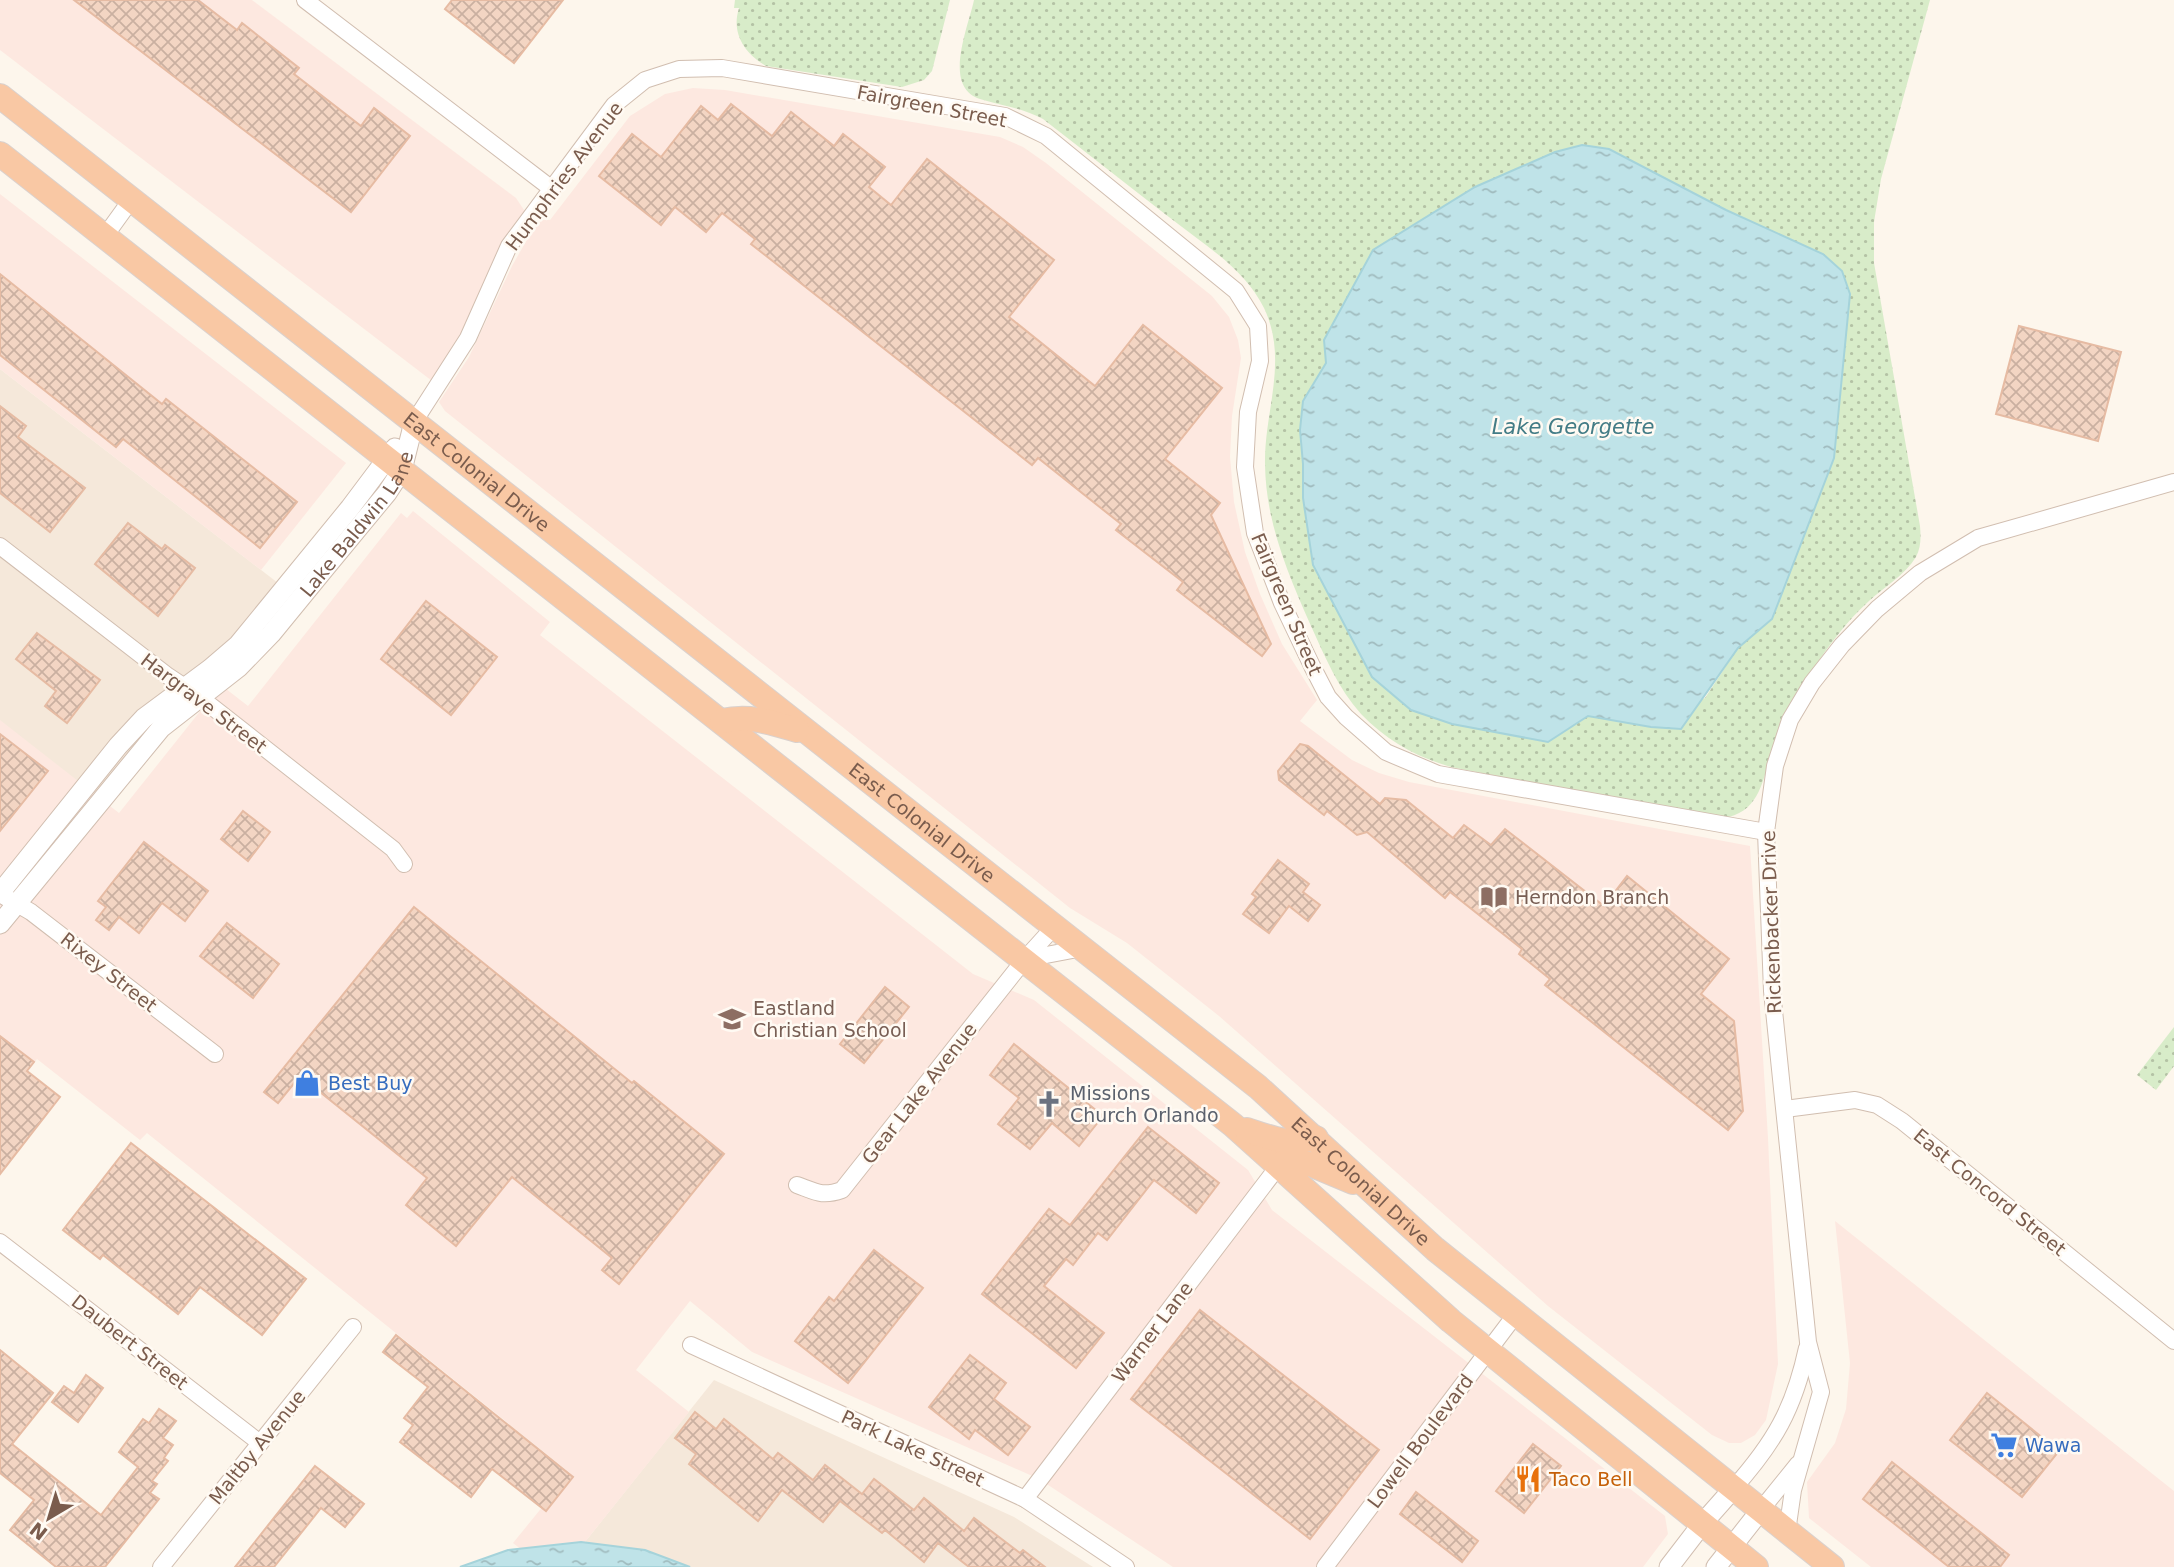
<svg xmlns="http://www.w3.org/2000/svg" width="2174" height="1567" viewBox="0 0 2174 1567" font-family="'DejaVu Sans',sans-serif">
<defs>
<pattern id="grass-dots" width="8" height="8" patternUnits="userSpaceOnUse" patternTransform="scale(1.75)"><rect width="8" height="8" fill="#d8ecc9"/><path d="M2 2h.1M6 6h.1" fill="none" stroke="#b4c2a5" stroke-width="1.8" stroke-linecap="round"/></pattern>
<pattern id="water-ripples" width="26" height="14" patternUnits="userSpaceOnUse" patternTransform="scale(1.75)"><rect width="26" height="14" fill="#bfe3e8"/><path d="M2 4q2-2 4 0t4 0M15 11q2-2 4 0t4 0" fill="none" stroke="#a0bbbe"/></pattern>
<pattern id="building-cross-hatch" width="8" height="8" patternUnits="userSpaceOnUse" patternTransform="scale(1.75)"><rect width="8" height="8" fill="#f3d5c3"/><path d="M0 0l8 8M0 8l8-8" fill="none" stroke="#cab0a1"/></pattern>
</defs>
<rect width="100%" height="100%" fill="#fdf6ec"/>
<g fill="#f5e8da">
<path d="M0,369L278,583L0,929Z"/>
<path d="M714,1380L1014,1517L1093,1567H565Z"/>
</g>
<g fill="#fde8e0">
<path d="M0,0H252L516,198L524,210L525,220L436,384L0,50Z"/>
<path d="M693,88L725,90L1000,137L1023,147L1046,163L1212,296L1229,317L1238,340L1241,358L1232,416L1230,457L1234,502L1245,552L1260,594L1282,644L1317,700L1300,721L1352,760L1379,773L1409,782L1750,846L1768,1138L1778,1364L1766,1420L1755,1435L1741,1443H1729L1712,1435L1548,1306L1219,1016L1127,943L1070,908L445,411L439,402L469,357L512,266L536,224L541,220H550L630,116L665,94Z"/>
<path d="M0,194L346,463L261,570L0,369Z"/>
<path d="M413,511L550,622L540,635L973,974L1034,1000L1248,1170L1272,1210L1665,1516L1668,1534L1643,1567H1173L1039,1479L752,1352L690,1301L636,1370L689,1412L565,1567H544L513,1543L570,1473L147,1133L140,1140L37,1059L0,1105V720L119,813L221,685L248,706L401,513L407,518Z"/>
<path d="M1835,1221L2174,1491V1567H1871L1809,1518L1807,1482L1835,1443L1846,1409L1850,1363Z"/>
</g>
<g fill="url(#grass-dots)" fill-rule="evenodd">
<path d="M735,0H950L932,71L924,80L902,87L766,66C744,53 731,33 739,8H734Z"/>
<path d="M974,0H1930L1881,179L1874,222V263L1920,526C1921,538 1921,547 1916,557C1905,575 1884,587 1869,601C1847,621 1828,646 1812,671C1799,690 1783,720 1775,742C1762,777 1763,816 1716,819L1451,767C1416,757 1386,740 1361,714C1338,688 1325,657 1311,626C1288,574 1266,523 1265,465C1264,410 1289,361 1264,308C1244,267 1200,242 1165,214C1124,182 1084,151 1043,119C1023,108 1002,106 980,99C942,87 968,28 974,0ZM1582,145L1823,254L1834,458L1772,619L1738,648L1705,698L1651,727L1588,716L1548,742L1452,724L1411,710L1372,677L1313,565L1303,498V464L1300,430L1303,401L1327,363L1475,187L1555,152Z"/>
<path d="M2174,1027V1066L2156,1090L2137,1075Z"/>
</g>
<g fill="url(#water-ripples)" stroke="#a5d3da" stroke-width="2">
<path d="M1582,145L1609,149L1726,210L1823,254L1842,271L1850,294L1834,458L1772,619L1738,648L1681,729L1651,727L1588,716L1548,742L1452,724L1411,710L1372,677L1313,565L1303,498V464L1300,430L1303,401L1326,363L1324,340L1373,250L1475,187L1555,152Z"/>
<path d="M581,1542L645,1550L690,1567H460L508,1550Z"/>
</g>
<g fill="url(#building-cross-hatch)" stroke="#e6bba3" stroke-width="2">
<path d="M74,0H198L237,30L242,23L299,68L294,74L361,126L374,108L410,136L351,212Z"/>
<path d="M452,0H563L514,63L445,9Z"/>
<path d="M731,104L772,136L791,112L834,146L843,134L885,167L869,187L891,205L927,159L1054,260L1009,317L1095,386L1143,325L1222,388L1165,459L1220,503L1211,515L1271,644L1262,656L1177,590L1183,582L1116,530L1121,524L1038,458L1032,465L751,244L755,239L722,213L706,232L675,207L661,225L599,176L632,134L661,157L701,106L718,120Z"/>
<path d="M0,274L162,404L166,399L297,502L260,548L123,439L116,447L0,355Z"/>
<path d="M2019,326L2121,352L2098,441L1996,414Z"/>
<path d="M0,406L26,426L18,437L85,488L50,532L0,493Z"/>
<path d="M128,523L162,549L165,545L195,568L158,616L95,564Z"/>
<path d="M426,601L497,657L451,715L381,659Z"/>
<path d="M37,633L100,680L67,723L45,706L56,691L16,659Z"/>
<path d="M0,734L48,771L0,831Z"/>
<path d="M1300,744L1308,746L1380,804L1385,798L1406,800L1453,838L1464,825L1491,845L1505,829L1604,906L1627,876L1729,959L1701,994L1734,1021L1743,1111L1728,1130L1545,985L1550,979L1519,954L1522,949L1450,892L1445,898L1367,832L1357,835L1327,811L1324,815L1279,780L1278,771Z"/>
<path d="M243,811L270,832L248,861L221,839Z"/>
<path d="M144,842L208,891L185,921L162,903L139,933L119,917L109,930L96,920L106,907L98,901Z"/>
<path d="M1278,860L1309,884L1303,892L1320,905L1308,921L1289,906L1269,933L1243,914L1256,897L1252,894Z"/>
<path d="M414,907L632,1083L634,1081L724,1154L619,1284L602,1270L612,1258L512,1177L456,1246L406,1205L427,1178L300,1076L278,1103L264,1092Z"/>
<path d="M227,923L279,964L253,998L200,956Z"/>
<path d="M885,987L909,1007L864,1063L840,1044Z"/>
<path d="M0,1036L34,1062L27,1071L60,1097L0,1174Z"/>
<path d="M1014,1044L1103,1116L1079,1146L1052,1123L1030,1149L998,1124L1019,1098L990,1075Z"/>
<path d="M1148,1127L1219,1183L1196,1213L1154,1180L1107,1240L1098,1233L1073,1265L1066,1259L1044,1286L1104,1333L1076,1368L982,1294L1049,1209L1070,1225Z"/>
<path d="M131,1143L306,1279L262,1335L200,1287L178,1314L103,1255L100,1259L63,1230Z"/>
<path d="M874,1250L923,1288L848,1383L795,1341L829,1297L834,1301Z"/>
<path d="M1200,1310L1379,1450L1310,1539L1131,1399Z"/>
<path d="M396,1335L573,1477L546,1511L492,1469L471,1497L400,1442L413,1425L404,1418L428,1387L383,1352Z"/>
<path d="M0,1350L53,1393L12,1444L101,1515L138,1467L119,1452L143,1419L149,1423L159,1409L176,1421L163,1438L173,1445L164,1458L168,1461L152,1481L157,1484L150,1493L159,1499L105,1567H56L10,1530L34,1500L0,1473Z"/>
<path d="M970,1355L1006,1383L994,1399L1030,1427L1008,1455L975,1430L969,1439L929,1407Z"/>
<path d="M86,1375L103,1388L78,1422L52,1402L64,1386L74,1393Z"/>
<path d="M1987,1393L2059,1451L2022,1497L1950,1440Z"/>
<path d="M695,1412L716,1429L724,1419L773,1459L778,1453L813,1480L825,1465L862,1494L874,1479L914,1510L924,1498L964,1531L974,1518L1020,1553L1023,1550L1045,1567H969L938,1543L924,1562L885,1530L882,1533L840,1501L823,1522L782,1490L758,1521L689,1464L696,1454L675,1438Z"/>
<path d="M1533,1444L1561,1466L1524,1513L1496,1491Z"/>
<path d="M1892,1462L2009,1555L2000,1567H1949L1863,1499Z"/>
<path d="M315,1466L364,1504L345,1527L321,1508L274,1567H235Z"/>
<path d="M1416,1492L1478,1541L1462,1562L1400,1514Z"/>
</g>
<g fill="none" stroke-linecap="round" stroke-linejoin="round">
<defs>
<g id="minor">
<path d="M305,0L552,189"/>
<path d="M105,236L131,200"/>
<path d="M414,422L468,338L509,246L614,105L645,80L679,69L722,68L1005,116L1046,136L1236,291L1258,326L1260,361L1248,412L1245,467L1255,533L1282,603L1312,666L1328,697L1346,717L1386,752L1438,774L1766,832"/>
<path d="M0,546L168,676L201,698L393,849L404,864"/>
<path d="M0,894L31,912L215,1054"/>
<path d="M1025,959L1083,948"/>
<path d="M1785,1109L1855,1100L1877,1105L1902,1121L2174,1341"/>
<path d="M797,1185C816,1192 822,1197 842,1190L1025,959L1055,926"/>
<path d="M0,1242L260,1443"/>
<path d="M691,1345L1025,1499L1126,1567"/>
<path d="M1733,1489C1774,1443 1794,1409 1807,1348"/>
<path d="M1025,1499L1280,1164"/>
<path d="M1760,1511L1798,1464"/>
<path d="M1787,1532L1793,1490L1821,1392L1808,1342L1772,991L1766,832L1775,766L1790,720L1812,683L1842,645L1877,609L1920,573L1978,538L2174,482"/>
<path d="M161,1567L353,1327"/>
<path d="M1325,1567L1516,1314"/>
</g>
<g id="tertiary">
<path d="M0,893L118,746L144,718L210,669L238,645L350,508L395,448"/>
<path id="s1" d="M0,924L161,728L239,667L271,634L325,568L387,493L402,470L414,422"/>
<path d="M1669,1567L1702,1524L1733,1489"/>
<path d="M1716,1567L1760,1511"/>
</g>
<g id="trunk">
<path id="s2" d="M0,96L1258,1087L1435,1249L1832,1567"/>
<path d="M0,154L1233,1125L1451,1321L1756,1567"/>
<path d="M722,721C749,715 770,722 797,730"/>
<path d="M1247,1130C1274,1139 1287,1145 1316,1138"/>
<path d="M1280,1164H1310L1353,1182"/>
</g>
</defs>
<use href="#minor" stroke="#d1beb0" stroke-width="18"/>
<use href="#tertiary" stroke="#d1beb0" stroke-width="21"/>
<use href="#trunk" stroke="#dad1cd" stroke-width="26"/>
<use href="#minor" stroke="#fff" stroke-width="16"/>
<use href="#tertiary" stroke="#fff" stroke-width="19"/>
<use href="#trunk" stroke="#f9c8a4" stroke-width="24"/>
</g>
<defs>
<symbol id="library-bare" viewBox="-9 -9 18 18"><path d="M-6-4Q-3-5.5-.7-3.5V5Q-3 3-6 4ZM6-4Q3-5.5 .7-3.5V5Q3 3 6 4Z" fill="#8d6e63" stroke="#fffaf3" stroke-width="2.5" paint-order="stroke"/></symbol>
<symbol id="school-bare" viewBox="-9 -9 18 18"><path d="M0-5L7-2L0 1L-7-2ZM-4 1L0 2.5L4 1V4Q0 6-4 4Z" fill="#8d6e63" stroke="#fffaf3" stroke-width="2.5" paint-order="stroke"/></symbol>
<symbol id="shop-bare" viewBox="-9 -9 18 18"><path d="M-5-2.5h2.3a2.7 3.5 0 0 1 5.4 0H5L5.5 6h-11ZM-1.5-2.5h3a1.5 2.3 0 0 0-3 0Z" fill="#3f7fe0" stroke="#fffaf3" stroke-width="2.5" paint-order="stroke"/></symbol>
<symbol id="church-bare" viewBox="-9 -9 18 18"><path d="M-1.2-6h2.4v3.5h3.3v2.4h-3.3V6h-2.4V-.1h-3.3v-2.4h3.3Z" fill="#6b7280" stroke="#fffaf3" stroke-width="2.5" paint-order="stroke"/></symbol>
<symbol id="supermarket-bare" viewBox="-9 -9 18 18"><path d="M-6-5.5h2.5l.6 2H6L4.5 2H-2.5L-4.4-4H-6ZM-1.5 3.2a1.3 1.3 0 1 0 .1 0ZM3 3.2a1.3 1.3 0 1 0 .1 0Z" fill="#3f7fe0" stroke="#fffaf3" stroke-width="2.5" paint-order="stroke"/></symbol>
<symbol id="restaurant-bare" viewBox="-9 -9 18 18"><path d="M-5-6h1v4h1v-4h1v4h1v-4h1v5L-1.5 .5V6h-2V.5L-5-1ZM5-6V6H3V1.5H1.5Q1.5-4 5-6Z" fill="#e8710a" stroke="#fffaf3" stroke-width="2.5" paint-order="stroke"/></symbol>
</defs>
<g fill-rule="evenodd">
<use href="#library-bare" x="1475" y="878" width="38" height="38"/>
<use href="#school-bare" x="713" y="1000" width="38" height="38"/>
<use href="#shop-bare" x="288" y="1064" width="38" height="38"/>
<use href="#church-bare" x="1030" y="1085" width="38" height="38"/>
<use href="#supermarket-bare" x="1985" y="1426" width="38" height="38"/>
<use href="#restaurant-bare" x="1509" y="1460" width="38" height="38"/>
</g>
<g text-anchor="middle" stroke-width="5" stroke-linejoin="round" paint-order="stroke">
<g font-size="19" fill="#7a5c4d" stroke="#fffaf3">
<text transform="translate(932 106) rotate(11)" y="7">Fairgreen Street</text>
<text transform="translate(564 176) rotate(-53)" y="7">Humphries Avenue</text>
<text dy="7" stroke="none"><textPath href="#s2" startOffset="607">East Colonial Drive</textPath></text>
<text dy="7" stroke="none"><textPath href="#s1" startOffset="539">Lake Baldwin Lane</textPath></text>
<text transform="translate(1287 604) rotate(67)" y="7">Fairgreen Street</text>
<text transform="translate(204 703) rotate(37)" y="7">Hargrave Street</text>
<text dy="7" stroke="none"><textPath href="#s2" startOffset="1174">East Colonial Drive</textPath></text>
<text transform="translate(1771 922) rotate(-92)" y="7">Rickenbacker Drive</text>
<text transform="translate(109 972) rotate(38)" y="7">Rixey Street</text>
<text transform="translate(919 1093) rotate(-52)" y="7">Gear Lake Avenue</text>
<text dy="7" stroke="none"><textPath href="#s2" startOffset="1741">East Colonial Drive</textPath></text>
<text transform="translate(1990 1192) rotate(39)" y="7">East Concord Street</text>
<text transform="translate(1152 1332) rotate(-53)" y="7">Warner Lane</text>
<text transform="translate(130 1342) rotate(38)" y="7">Daubert Street</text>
<text transform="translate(1420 1441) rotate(-53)" y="7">Lowell Boulevard</text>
<text transform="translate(257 1447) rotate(-51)" y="7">Maltby Avenue</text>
<text transform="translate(913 1448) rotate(25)" y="7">Park Lake Street</text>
</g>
<g font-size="19" fill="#785e54" stroke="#fffaf3" text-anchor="start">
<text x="1515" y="904">Herndon Branch</text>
<text x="753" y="1015">Eastland<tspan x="753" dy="22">Christian School</tspan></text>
</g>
<g font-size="19" fill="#366cbe" stroke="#fffaf3" text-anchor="start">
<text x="328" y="1090">Best Buy</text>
<text x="2025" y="1452">Wawa</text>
</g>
<g font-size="19" fill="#5b616d" stroke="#fffaf3" text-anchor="start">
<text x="1070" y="1100">Missions<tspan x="1070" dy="22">Church Orlando</tspan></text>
</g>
<g font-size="19" fill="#c56008" stroke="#fffaf3" text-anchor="start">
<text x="1549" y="1486">Taco Bell</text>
</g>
<g font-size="21" font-style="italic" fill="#437c86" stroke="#fffaf3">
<text x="1573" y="434">Lake Georgette</text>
</g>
</g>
<g transform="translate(49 1518) rotate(218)" stroke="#fffaf3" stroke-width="5" paint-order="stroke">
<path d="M0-5L12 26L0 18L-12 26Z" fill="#7a5c4d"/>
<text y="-10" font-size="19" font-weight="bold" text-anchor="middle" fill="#7a5c4d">N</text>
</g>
</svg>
